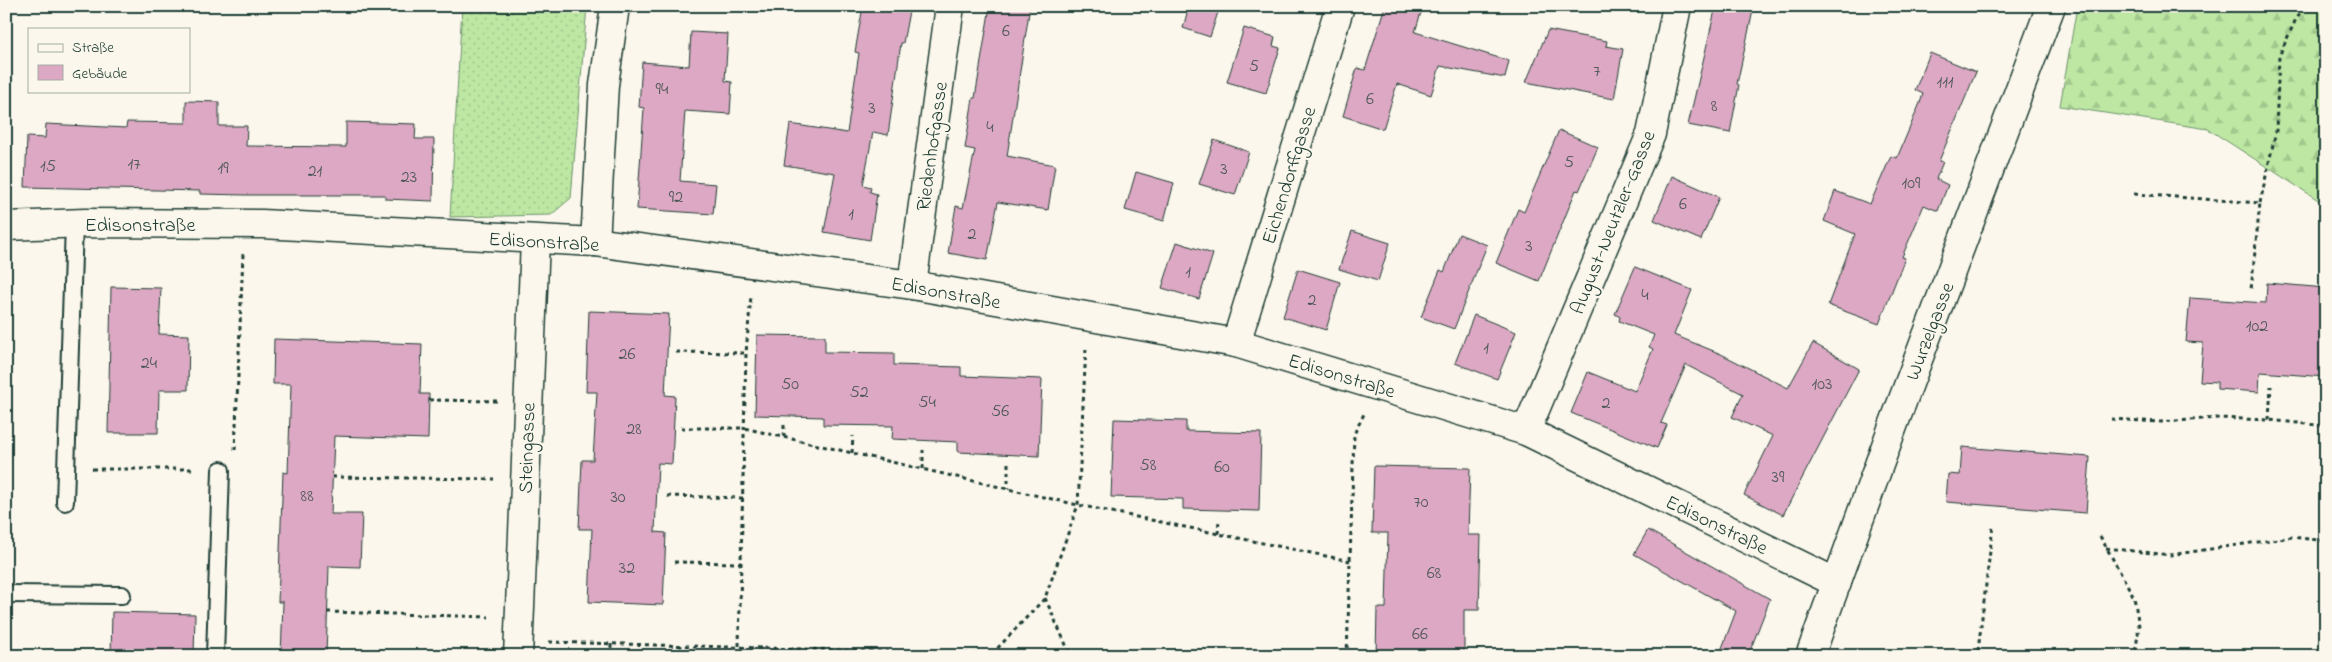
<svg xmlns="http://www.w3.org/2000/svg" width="2332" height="662" viewBox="0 0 2332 662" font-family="'Indie Flower',sans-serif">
<defs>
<pattern id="grass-dots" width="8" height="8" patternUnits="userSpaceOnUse" patternTransform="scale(1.25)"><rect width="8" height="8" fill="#bde7a3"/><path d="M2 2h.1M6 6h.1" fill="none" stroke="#a2c78d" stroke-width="1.8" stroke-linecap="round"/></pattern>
<pattern id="forest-firs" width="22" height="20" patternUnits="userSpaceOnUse" patternTransform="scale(1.25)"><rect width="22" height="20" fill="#bde7a3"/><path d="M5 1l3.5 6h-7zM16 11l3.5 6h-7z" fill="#a2c78d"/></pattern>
</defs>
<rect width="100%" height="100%" fill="#fbf7ec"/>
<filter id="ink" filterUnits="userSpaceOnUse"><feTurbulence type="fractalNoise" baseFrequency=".02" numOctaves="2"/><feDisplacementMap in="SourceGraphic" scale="10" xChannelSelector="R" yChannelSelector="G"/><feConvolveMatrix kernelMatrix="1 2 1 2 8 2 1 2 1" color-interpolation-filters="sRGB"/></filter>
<g filter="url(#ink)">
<path fill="url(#grass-dots)" stroke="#6e926c" d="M462,6H587L571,198L551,215L450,217Z"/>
<path fill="url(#forest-firs)" stroke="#6e926c" d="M2077,6H2326V205L2208,129L2060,106Z"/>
<g fill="#dca8c3" stroke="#1f3d34">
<path d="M863,6H910L903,43H901L888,135L873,132L863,185L871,187L870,192L877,194L870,240L824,232L835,173L784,165L790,124L847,133L859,53L855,52Z"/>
<path d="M990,6H1030L1007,156L1055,165L1048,210L998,202L987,260L948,253L956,206L963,208L975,150L965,148L973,98H975Z"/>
<path d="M1189,6H1220L1210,37L1183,28Z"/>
<path d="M1385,6H1423L1415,32L1509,61L1505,78L1440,66L1431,95L1397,84L1383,129L1343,116L1357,68L1365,70Z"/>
<path d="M1716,6H1754L1737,84L1739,85L1730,133L1688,125Z"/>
<path d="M1244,28L1275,37L1273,46L1280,48L1266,93L1227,82Z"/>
<path d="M1548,30L1607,41L1606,46L1623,49L1614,99L1526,82Z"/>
<path d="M691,32L728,34L725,81L732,82L730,114L685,111L680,181L716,184L713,214L637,209L644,108L639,107L642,62L689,66Z"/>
<path d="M1930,53L1976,72L1939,161L1943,162L1936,179L1948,185L1938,211L1924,205L1902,257L1905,258L1879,324L1828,305L1855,234L1824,221L1835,191L1870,204L1891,156L1897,158L1920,103L1923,94L1915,90Z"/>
<path d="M186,101L219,102V126H247L246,146L346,147V122L416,124L415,139H434L433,201L385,199V195H245L200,194V191L25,187L27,137L45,138L46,124L126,128L127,122L186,123Z"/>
<path d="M1559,130L1598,147L1579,191L1576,190L1539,281L1496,263L1518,209L1524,212Z"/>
<path d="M1214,140L1249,152L1235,195L1199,184Z"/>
<path d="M1136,172L1174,183L1164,221L1125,210Z"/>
<path d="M1672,176L1719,197L1701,240L1654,220Z"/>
<path d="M1352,231L1390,243L1378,281L1339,269Z"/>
<path d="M1459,234L1487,245L1454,329L1421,317L1440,270L1444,272Z"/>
<path d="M1177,242L1213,254L1199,299L1162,288Z"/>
<path d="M1635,267L1692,290L1674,335L1721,354L1788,388L1813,343L1859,369L1783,515L1744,495L1773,436L1732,417L1743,394L1686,365L1661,423L1667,425L1657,448L1571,413L1588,372L1635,391L1653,349L1649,347L1654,335L1619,321L1620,317L1615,314Z"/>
<path d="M1298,269L1340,282L1326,330L1283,317Z"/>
<path d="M2267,283L2326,288V377L2260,372L2259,392L2217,389V382L2200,381L2203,343L2186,342L2190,298L2266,303Z"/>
<path d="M111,287L161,288L159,334L189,335L188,390H159L158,433H108Z"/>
<path d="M589,311L669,314L665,395L675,396L672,464L658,463L655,532L666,533L663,605L589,602L592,529H579L582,460H593L597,392H586Z"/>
<path d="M1474,315L1516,332L1497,379L1455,363Z"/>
<path d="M757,335L825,336V352L894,353V365L961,367V376L1042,379L1039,456L958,452V442L892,439L893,426L823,425V417L755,415Z"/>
<path d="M274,339L422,344L420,394H429L428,439L334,436L331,514H362L360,567L329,566L326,656H281L283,602H278L283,472L288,473L291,384H273Z"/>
<path d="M1114,419L1186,421V431L1261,433L1259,511L1183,509V499L1111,497Z"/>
<path d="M1962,447L2090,457L2086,513L1946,502L1948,474L1960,475Z"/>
<path d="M1374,466L1470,468L1468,535H1481L1479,610H1464V656H1376L1377,608H1386L1388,533H1372Z"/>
<path d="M1648,530L1770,599L1748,656H1719L1736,611L1634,554Z"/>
<path d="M112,612L195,614L194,656H111Z"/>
</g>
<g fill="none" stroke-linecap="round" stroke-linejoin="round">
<defs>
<g id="lane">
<path d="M65,502L74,224"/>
<path d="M6,594L122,595"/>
<path d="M215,656L221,470"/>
</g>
<g id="street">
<path d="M6,226L85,223L262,224L595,242L912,285L1236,343L1526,431L1837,583"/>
<path d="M595,242L604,85L615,6"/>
<path d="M912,285L950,6"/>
<path d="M1236,343L1340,6"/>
<path d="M1526,431L1651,134L1677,6"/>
<path d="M518,656L535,240"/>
<path d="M1810,656L1893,426L2051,6"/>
</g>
</defs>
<use href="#lane" stroke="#1f3d34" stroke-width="20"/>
<use href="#street" stroke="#1f3d34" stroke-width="31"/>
<g stroke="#1f3d34" stroke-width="3" stroke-dasharray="4 4" stroke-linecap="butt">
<path d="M2134,194L2260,203L2251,290"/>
<path d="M2260,203L2276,131L2279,56L2296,19L2305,6"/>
<path d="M676,352L746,353"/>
<path d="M429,400L498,401"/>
<path d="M2111,419L2161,422L2218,418L2269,420L2326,426"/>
<path d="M2269,420L2271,386"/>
<path d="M681,428H744L1078,505L1350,561"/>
<path d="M784,437V425"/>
<path d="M235,450L243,254"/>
<path d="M852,453L853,436"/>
<path d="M1008,463V489"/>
<path d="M92,469H196"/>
<path d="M923,469V450"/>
<path d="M332,477L494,479"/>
<path d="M667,496L743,498"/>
<path d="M1218,534L1219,519"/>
<path d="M2100,536L2134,597L2139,626L2135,656"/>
<path d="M2106,548L2170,555L2292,537L2326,541"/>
<path d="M674,562L741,563"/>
<path d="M1045,598L1071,656"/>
<path d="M327,612L489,617"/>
<path d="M549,642L1050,656"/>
<path d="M739,646L746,353L751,295"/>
<path d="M1978,651L1993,526"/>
<path d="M992,654L1045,598L1078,505L1086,347"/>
<path d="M611,656V643"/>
<path d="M680,656L681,645"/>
<path d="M765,656V647"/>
<path d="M1301,656H1347"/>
<path d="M1347,656L1354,434L1364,414"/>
</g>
<use href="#lane" stroke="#fbf7ec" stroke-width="16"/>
<use href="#street" stroke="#fbf7ec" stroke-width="28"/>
</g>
</g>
<g text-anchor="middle" stroke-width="4.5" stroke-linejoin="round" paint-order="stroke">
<g font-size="18" fill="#4e5858">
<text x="1006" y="36">6</text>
<text x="1254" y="71">5</text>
<text x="1597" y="76">7</text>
<text x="1945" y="87">111</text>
<text x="662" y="94">94</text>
<text x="1370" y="104">6</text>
<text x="1714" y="111">8</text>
<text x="872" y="113">3</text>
<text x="990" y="132">4</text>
<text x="1569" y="167">5</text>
<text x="134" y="169">17</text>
<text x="48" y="171">15</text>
<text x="223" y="173">19</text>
<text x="1224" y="174">3</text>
<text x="315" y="176">21</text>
<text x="409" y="182">23</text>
<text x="1911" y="188">109</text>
<text x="676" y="202">92</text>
<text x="1683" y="209">6</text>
<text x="851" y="219">1</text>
<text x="972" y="239">2</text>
<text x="1529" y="251">3</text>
<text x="1188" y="277">1</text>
<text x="1645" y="300">4</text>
<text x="1312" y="305">2</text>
<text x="2257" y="331">102</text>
<text x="1486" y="353">1</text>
<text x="627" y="359">26</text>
<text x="149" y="368">24</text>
<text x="790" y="389">50</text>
<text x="1822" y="389">103</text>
<text x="859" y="397">52</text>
<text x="927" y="407">54</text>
<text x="1606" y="408">2</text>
<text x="1000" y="416">56</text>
<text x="634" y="434">28</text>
<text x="1148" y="470">58</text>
<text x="1222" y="472">60</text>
<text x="1778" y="482">39</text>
<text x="307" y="501">88</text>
<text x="618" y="502">30</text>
<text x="1421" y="507">70</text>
<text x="627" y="573">32</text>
<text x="1434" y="578">68</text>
<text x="1420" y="639">66</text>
</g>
<g font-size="20" fill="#1f3d34" stroke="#fbf7ec">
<text transform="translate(931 146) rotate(-82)" y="7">Riedenhofgasse</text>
<text transform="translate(1288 175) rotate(-73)" y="7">Eichendorffgasse</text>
<text transform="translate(1612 222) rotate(-68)" y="7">August-Neutzler-Gasse</text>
<text x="140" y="231">Edisonstraße</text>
<text transform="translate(544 241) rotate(3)" y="7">Edisonstraße</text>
<text transform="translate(946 292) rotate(10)" y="7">Edisonstraße</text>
<text transform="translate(1929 331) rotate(-69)" y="7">Wurzelgasse</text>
<text transform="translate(1342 375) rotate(17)" y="7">Edisonstraße</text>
<text transform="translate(526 448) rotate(-88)" y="7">Steingasse</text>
<text transform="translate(1717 524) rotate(26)" y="7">Edisonstraße</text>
</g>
</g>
<rect width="2332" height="662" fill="none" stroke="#fbf7ec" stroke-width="25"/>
<rect x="12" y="12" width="2307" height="637" fill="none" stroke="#1f3d34" stroke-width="2" filter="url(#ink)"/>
<rect x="28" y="28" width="162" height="65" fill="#fbf7ec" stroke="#a3ada2"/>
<rect x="38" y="44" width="25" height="8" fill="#fbf7ec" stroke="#a3ada2"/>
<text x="72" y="52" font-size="15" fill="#1f3d34">Straße</text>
<rect x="38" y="65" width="25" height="15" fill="#dca8c3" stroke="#a3ada2"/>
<text x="72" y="78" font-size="15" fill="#1f3d34">Gebäude</text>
</svg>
